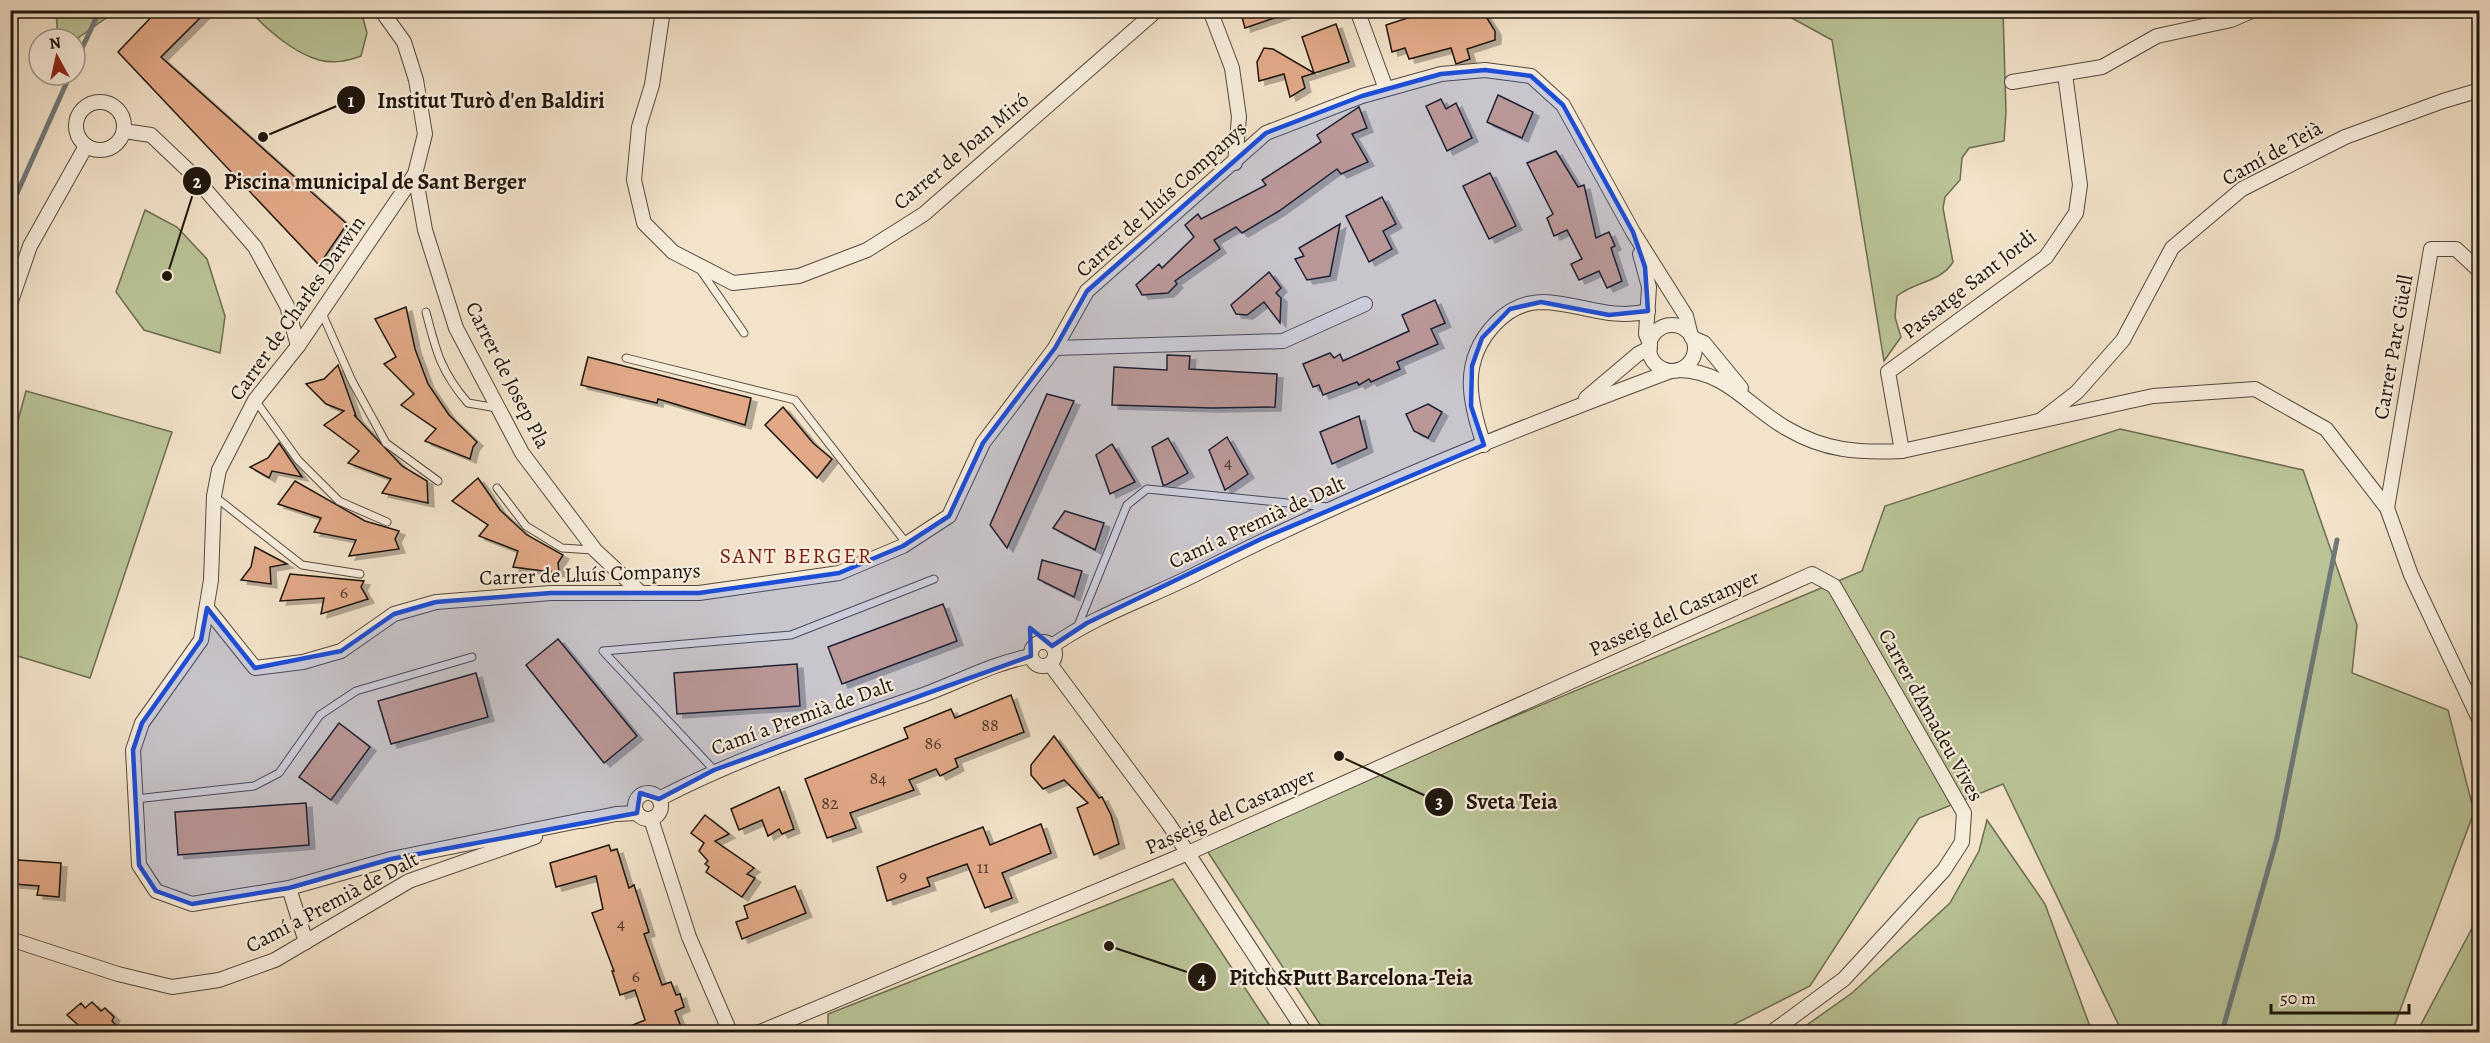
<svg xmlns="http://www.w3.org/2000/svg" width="2490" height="1043" viewBox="0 0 2490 1043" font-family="Alegreya,serif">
<defs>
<filter id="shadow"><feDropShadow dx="6" dy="4" stdDeviation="0" flood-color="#0004"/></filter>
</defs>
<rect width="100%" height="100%" fill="#f3e3ca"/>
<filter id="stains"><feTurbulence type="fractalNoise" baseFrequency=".00333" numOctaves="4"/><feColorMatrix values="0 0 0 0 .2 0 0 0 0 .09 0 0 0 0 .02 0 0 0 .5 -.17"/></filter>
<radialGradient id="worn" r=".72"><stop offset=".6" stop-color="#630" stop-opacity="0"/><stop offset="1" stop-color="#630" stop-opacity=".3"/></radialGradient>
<g fill="#bac497" stroke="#6c6d52" stroke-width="1.5">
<path d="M56,11V10L116,11L75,40L58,39Z"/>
<path d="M250,11H361L367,33L361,56C347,61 334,64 319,60C294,53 267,30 250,11Z"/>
<path d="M1779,11H2003L2006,112L2004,141L1969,148L1962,158L1960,180L1945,197L1943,208L1953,262C1940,283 1915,281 1897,296L1895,317L1901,337L1884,361L1832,40Z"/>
<path d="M145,210L177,227L207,259L225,316L220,353L144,330L116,292Z"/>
<path d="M26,391L172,432L90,678L11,654V446Z"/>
<path d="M2120,429L2303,470L2357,625L2352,673L2448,710L2474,812L2392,1032H2122L2003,784L1919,818L1810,986L1719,1032H1325L1204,846L1862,571L1885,506Z"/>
<path d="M1987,820L2045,904L2092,1032H1797L1852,993L1950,903L1979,851Z"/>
<path d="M1173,879L1274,1032H828V1014Z"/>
<path d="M2479,915V1032H2417Z"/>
</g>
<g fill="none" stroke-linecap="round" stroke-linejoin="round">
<g stroke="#6e797a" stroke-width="5">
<path d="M75,63L100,10"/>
<path d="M10,209L70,75"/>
<path d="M2222,1032L2277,838L2337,540"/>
</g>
</g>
<g fill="#e2a988" stroke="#1f160d" stroke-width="1.5" filter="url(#shadow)">
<path d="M158,10H208L161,57L347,224L319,265L118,52Z"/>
<path d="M1240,10H1289V13L1245,28Z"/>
<path d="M1432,10H1482L1495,31V40L1467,49L1470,59L1456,64L1451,48L1409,59L1405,48L1392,52L1386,25Z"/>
<path d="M1336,24L1349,62L1302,77L1305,88L1290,97L1284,74L1259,81L1257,62L1264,48L1273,49L1314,73L1302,37Z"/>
<path d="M1498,95L1533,112L1522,138L1487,122Z"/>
<path d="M1441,99L1446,109L1456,103L1472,138L1447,151L1426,106Z"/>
<path d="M1359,107L1367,128L1352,134L1368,162L1341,174L1337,169L1279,211L1242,233L1236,227L1214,240L1220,249L1175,281L1177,284L1168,293L1142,295L1136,285L1159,264L1162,268L1194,237L1185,225L1198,214L1201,219L1266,185L1262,180L1321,142L1317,135Z"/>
<path d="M1556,151L1578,187L1584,185L1596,238L1609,232L1615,246L1611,248L1622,281L1607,288L1599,271L1579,280L1571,264L1582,259L1567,230L1554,236L1547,218L1553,214L1527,163Z"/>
<path d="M1490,173L1516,226L1489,239L1463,186Z"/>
<path d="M1382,197L1396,224L1383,231L1392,249L1369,262L1346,216Z"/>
<path d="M1340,224L1330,276L1307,280L1295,259L1304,256L1299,248Z"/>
<path d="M1269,272L1281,288L1276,293L1281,298L1280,323L1264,302L1247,315L1236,314L1231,305Z"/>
<path d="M1435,300L1445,323L1431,329L1438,344L1397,362L1400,369L1371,382L1369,379L1359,385L1357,382L1323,395L1319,385L1313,387L1303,364L1330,353L1334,358L1340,354L1343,361L1409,331L1402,315Z"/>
<path d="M406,307L415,349L428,384L449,415L477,442L473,447L470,459L425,441L436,429L401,405L414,394L384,364L396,357L375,319Z"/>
<path d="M1167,355L1190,356L1189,369L1277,374L1275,407L1212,408L1112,405L1114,367L1167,370Z"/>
<path d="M588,357L751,398L745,425L658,399L657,403L581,385Z"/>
<path d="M338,365L356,416L354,415L402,466L427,481L428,503L382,493L391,479L348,463L359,451L324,425L344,411L326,404L306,384L324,379Z"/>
<path d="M1047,394L1074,401L1007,548L990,525Z"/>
<path d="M1428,404L1442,412L1428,438L1414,431L1406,414Z"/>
<path d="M783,407L813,443L832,459L817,478L765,425Z"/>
<path d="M1359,416L1367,448L1332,464L1320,432Z"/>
<path d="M1227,437L1248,474L1225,490L1209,450Z"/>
<path d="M1168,438L1188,473L1166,485H1163L1152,447Z"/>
<path d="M279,443L302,477L272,471L269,478L250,467L268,458Z"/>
<path d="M1112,444L1135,482L1110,494L1096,455Z"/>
<path d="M478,478L500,510L527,535L563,555L558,563L559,573L513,567L518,551L479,536L488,525L452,501Z"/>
<path d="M295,481L365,521L399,531L395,539L399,549L349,556L356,540L314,532L321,518L278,504Z"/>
<path d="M1065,511L1104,523L1095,550L1053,528Z"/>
<path d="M255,547L287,564L270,567L271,584L241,580L251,567Z"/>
<path d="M1042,560L1082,571L1074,597L1038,579Z"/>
<path d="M290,574L364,581L361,587L368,599L321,614L324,598L280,601Z"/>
<path d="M943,604L957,641L842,684L828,647Z"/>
<path d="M558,639L637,736L604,763L526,665Z"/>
<path d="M797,664L800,706L677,714L674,673Z"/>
<path d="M476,673L488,717L391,744L378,701Z"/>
<path d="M1011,695L1024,732L955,759L958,767L940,776L936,769L909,780L914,790L850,813L856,828L827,838L805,779L908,738L904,728L951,709L955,718Z"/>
<path d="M339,723L370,747L331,800L299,777Z"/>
<path d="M1054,736L1099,798L1102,797L1111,815L1119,844L1094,855L1077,808L1088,803L1064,780L1043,789L1031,775V765Z"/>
<path d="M779,787L794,829L782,834L779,829L768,836L762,820L739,830L731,809Z"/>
<path d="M306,803L309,845L178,855L175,812Z"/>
<path d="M705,815L729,834L715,841L754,868L747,874L755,878L742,897L706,872L709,867L705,864L708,861L699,851L704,843L691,833Z"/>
<path d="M1041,824L1051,853L1002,873L1012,898L985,908L967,864L927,878L930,886L887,901L877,867L983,827L990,845Z"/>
<path d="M609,845L611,851L617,849L629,888L634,885L649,932L644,934L662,985L671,982L676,995L680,994L684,1007L675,1011L683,1032H616L645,1020L635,990L620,995L612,971H614L592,913L603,909L596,876L556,887L550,863Z"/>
<path d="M18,860L61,863L59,897L37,895L39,886L14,884Z"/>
<path d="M795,886L806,913L742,939L736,922L748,918L744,906Z"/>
<path d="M92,1002L101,1011L105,1008L114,1017L112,1021L122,1032H86L67,1015L81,1003L85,1008Z"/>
</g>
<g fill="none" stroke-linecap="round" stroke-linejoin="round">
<defs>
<g id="service">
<path d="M699,268L744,333"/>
<path d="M321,311L352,381L386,443L438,481"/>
<path d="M426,312C436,351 441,372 468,403L497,408"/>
<path d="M626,358L795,400L907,544"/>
<path d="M255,400L298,460L339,501L387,522"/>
<path d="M497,488L526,526L562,548L593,550"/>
<path d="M214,496L302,565L360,574"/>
<path d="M1077,628L1127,505L1147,489L1328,507"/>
<path d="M714,770L603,651L791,635L934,579"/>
<path d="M135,799L254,786L279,773L320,715L356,691L472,657"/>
</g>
<g id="minor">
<path d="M381,10L404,42L416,80L425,134L415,174L298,346L255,400L219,470L214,496L211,580L201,640L142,723L133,750L139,865L156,891L192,904L289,888L391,859L588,819"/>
<path d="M663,10L652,85L639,127L634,180L644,223L673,252L733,283L799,276L867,250L924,214L1157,10"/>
<path d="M1210,10L1232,68L1239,117L1235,163"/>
<path d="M1357,10L1386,89"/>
<path d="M2012,82L2102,67L2157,36L2231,20L2254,10"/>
<circle cx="100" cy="126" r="24"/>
<path d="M124,131L151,135L191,173L255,247L287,306L298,346"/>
<path d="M415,174L425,230L456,328L522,453L595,550L641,593"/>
<path d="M1640,254L1649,287L1646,334L1650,344"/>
<path d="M10,304L30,246L86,146"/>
<circle cx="1672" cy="348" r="23"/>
<path d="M1692,338L1704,343L1741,388"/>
<path d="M1055,348L1283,341L1365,304"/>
<path d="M1679,370C1726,371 1748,406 1786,428C1825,451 1858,453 1902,451L2153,396L2255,389L2326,429L2387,508L2411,575L2480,721"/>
<path d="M1586,398L1638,354L1650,348"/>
<path d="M2041,420L2077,392L2123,340L2172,248L2242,189L2345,137L2443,101L2480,90"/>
<path d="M1484,445C1469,401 1460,361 1495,324C1508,310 1523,302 1543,302C1580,303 1611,321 1648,311"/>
<path d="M1902,451L1888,372L2046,257L2076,213L2080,185L2065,74"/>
<path d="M2387,508L2431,249H2456L2480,271"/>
<path d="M207,608L255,668L303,662L341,651L394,614L436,602L551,593H699L839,573L903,546L949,516L983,443L1055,348L1087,291L1266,133L1362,96L1441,74L1485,70L1531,76L1563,105L1633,232L1686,316L1691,336"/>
<circle cx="1043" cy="654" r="12"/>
<path d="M1052,646C1099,613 1152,597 1202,571C1353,494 1513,430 1671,371"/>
<path d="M1050,664L1168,823L1305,1032"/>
<circle cx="648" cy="806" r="13"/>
<path d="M659,799C743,755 834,726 923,695C959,682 993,663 1031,656"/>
<path d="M651,819L689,937L730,1032"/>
<path d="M582,821L616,814L637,813"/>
<path d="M289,888L306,942"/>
<path d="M10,939L118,974L172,987L219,980L275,960L409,881L535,837"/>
<path d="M760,1032L1188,853L1812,574L1834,586L1964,813L1962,842L1944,870L1844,979L1772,1032"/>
</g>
</defs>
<use href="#service" stroke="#54493c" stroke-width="9"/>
<use href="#minor" stroke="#54493c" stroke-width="16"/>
<use href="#service" stroke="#f7eddd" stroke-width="7"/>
<use href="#minor" stroke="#f7eddd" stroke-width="14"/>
</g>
<path fill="#1d4ed8" fill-opacity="0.2" stroke="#1d4ed8" stroke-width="4.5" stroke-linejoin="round" d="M1485,70L1531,76L1563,105L1633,232L1645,267L1648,311L1609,315L1541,302L1510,309L1482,338L1472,366L1471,406L1484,445L1261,539L1087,623L1052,646L1030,628L1031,656L714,770L659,799L640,793L637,813L391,859L289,888L192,904L156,891L139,865L133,750L142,723L201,640L207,608L255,668L341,651L394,614L436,602L551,593H699L839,573L903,546L949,516L983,443L1055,348L1087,291L1266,133L1362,96L1441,74Z"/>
<g text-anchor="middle" stroke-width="4.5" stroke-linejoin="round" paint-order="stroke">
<g font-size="18" fill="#503b2c">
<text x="1228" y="468">4</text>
<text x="344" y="598">6</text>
<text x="990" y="731">88</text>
<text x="933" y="749">86</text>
<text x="878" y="784">84</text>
<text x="830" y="809">82</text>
<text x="983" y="873">11</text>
<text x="903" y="882">9</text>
<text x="621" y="929">4</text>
<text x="636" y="982">6</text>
</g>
<g font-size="21" fill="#1f160d" stroke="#f7eddd">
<text transform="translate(961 151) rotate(-40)" y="7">Carrer de Joan Miró</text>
<text transform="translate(2272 153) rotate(-29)" y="7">Camí de Teià</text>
<text transform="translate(1161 199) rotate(-42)" y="7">Carrer de Lluís Companys</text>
<text transform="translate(1969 284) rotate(-38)" y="7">Passatge Sant Jordi</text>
<text transform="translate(297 308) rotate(-55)" y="7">Carrer de Charles Darwin</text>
<text transform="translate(2393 347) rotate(-80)" y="7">Carrer Parc Güell</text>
<text transform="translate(508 375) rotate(63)" y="7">Carrer de Josep Pla</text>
<text transform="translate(1257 522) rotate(-25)" y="7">Camí a Premià de Dalt</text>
<text transform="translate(590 574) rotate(-2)" y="7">Carrer de Lluís Companys</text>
<text transform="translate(1674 613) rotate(-24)" y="7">Passeig del Castanyer</text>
<text transform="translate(1931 715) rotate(61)" y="7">Carrer d'Amadeu Vives</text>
<text transform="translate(802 716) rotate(-20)" y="7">Camí a Premià de Dalt</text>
<text transform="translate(1230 811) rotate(-24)" y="7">Passeig del Castanyer</text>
<text transform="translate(332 902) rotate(-28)" y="7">Camí a Premià de Dalt</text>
</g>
<g font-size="22" letter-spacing="1.5" fill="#7a1f14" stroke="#f7eddd">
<text x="796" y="563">SANT BERGER</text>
</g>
</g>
<path fill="none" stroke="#1f160d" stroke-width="2" d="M263 137L351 100M167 276L197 181M1339 756L1439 802M1109 946L1202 977"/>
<g fill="#1f160d" stroke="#f7eddd" stroke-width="2">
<circle cx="263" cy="137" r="6"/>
<circle cx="167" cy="276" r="6"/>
<circle cx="1339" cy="756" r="6"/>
<circle cx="1109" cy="946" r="6"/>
<circle cx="351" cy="100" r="15"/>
<circle cx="197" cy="181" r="15"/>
<circle cx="1439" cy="802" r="15"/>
<circle cx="1202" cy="977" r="15"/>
</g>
<g font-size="18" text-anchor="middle" font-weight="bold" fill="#fff">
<text x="351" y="107">1</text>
<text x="197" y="188">2</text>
<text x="1439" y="808">3</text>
<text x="1202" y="984">4</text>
</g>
<g font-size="22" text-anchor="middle" font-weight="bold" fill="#1f160d" stroke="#f7eddd" stroke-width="4.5" stroke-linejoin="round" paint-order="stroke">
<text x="491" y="108">Institut Turò d'en Baldiri</text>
<text x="375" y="189">Piscina municipal de Sant Berger</text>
<text x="1512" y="809">Sveta Teia</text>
<text x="1351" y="985">Pitch&amp;Putt Barcelona-Teia</text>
</g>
<rect width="2490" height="1043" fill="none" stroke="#f3e3ca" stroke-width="36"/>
<rect x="12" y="12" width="2466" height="1019" fill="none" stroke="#1f160d" stroke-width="3"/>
<rect x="18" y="18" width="2454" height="1007" fill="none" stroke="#1f160d" stroke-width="1.5"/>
<g transform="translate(57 57) rotate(352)"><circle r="28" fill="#f7eddd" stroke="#a1978a" stroke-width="1.5"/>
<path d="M0-4.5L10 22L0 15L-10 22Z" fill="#8f2418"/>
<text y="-9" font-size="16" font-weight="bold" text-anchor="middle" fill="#1f160d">N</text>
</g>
<path d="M2271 1004v9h138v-9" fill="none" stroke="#1f160d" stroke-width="3"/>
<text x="2280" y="1004" font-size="18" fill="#1f160d" stroke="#f7eddd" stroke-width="4.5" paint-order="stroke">50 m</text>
<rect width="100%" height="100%" filter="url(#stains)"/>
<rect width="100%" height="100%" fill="url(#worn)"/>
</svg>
